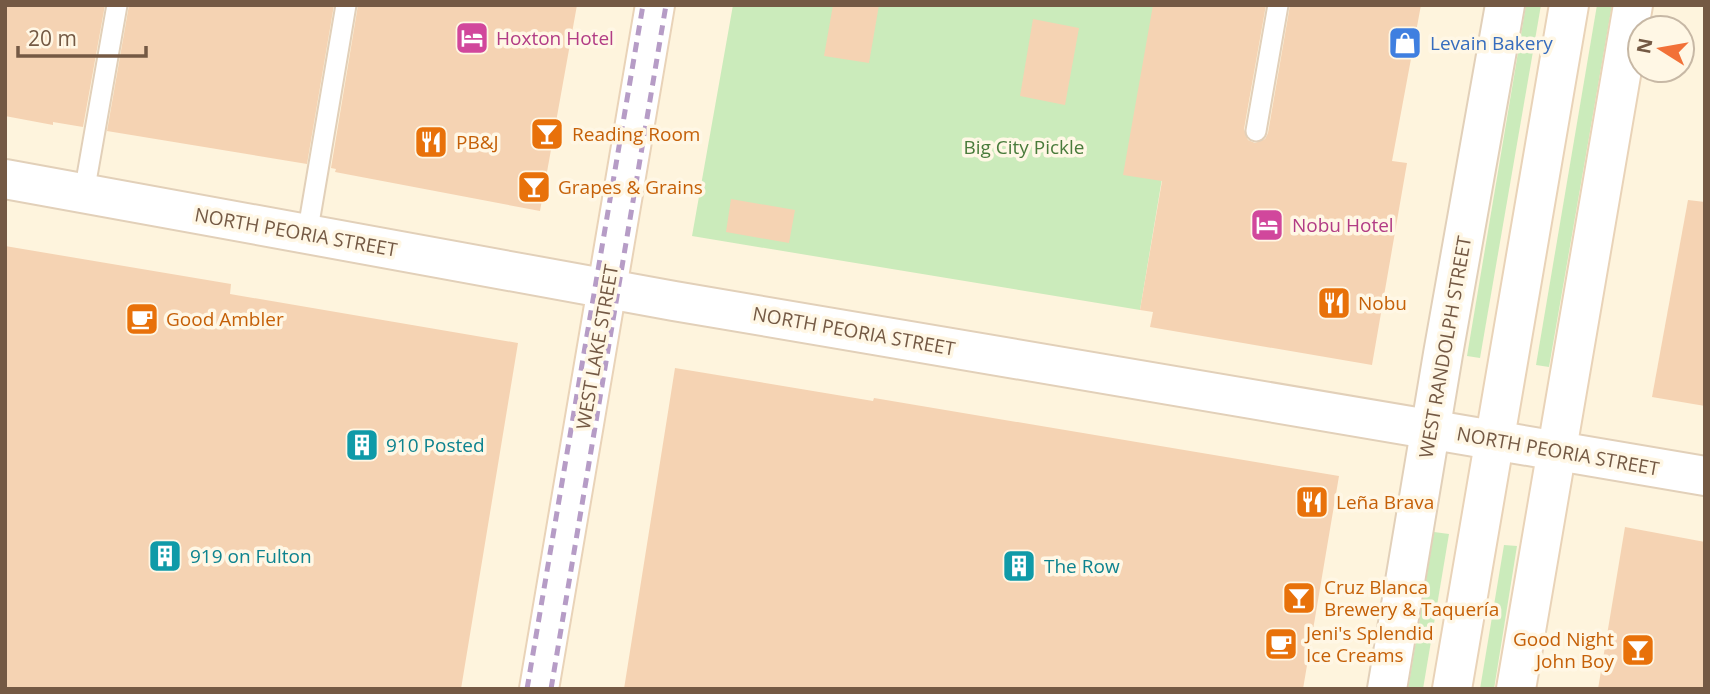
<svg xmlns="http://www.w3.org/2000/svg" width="1710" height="694" viewBox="0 0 1710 694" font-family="'Open Sans',sans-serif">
<rect width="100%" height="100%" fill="#fef4dd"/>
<g fill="#cbebbb">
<path d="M733,5H1264L1178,83L1140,310L692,236Z"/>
<path d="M1526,5H1541L1480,358L1467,356Z"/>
<path d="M1597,5H1612L1549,367L1536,365Z"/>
<path d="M1434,532L1449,534L1423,689H1408Z"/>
<path d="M1504,545L1517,546L1494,689H1480Z"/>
</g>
<g fill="#f5d3b3">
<path d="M5,5H105L83,127L53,122V125L5,116Z"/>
<path d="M129,5H334L307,164L107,131Z"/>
<path d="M358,5H577L540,211L335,172L336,169L331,168Z"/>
<path d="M833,5H879L869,63L824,56Z"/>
<path d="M1153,5H1266L1244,129L1248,140L1255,143L1265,139L1268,133L1290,5H1421L1392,161L1407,163L1372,365L1150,327L1153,312L1140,310L1162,181L1123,175Z"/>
<path d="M1033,19L1079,28L1065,105L1020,96Z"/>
<path d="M731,199L795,210L789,243L726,232Z"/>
<path d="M1688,200L1705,202V406L1652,397Z"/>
<path d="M5,246L231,284L230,294L518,343L461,689H5Z"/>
<path d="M675,368L873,401L874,398L1339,476L1303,689H624Z"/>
<path d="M1625,527L1705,542V689H1598Z"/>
</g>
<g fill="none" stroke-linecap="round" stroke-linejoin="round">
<defs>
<g id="lane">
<path d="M1256,131L1278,5"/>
<path d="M84,193L117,5"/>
<path d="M307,235L346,5"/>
</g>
<g id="street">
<path d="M5,179L674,301L1705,476"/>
<path d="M1387,689L1443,354L1505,5"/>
</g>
<g id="secondary">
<path d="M539,689L655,5"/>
<path d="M1452,689L1569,5"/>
<path d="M1516,689L1633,5"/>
</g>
</defs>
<use href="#lane" stroke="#e2d0b9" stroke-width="23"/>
<use href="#street" stroke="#e2d0b9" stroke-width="42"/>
<use href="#secondary" stroke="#e9d3b8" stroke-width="42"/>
<use href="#lane" stroke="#fff" stroke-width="19"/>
<use href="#street" stroke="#fff" stroke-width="38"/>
<use href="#secondary" stroke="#fff" stroke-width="38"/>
<g stroke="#b69cc6" stroke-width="5" stroke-dasharray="10 7" stroke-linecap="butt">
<path d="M527,689L643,5"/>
<path d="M551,689L666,5"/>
</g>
</g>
<defs>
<symbol id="hotel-square" viewBox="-11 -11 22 22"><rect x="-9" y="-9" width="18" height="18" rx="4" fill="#d1479c" stroke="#fff7e5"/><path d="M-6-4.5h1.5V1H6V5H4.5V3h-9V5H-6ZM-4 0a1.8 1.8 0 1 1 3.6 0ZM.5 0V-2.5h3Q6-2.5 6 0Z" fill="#fff"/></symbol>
<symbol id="shop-square" viewBox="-11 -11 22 22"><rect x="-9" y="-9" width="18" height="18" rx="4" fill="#3f7fe0" stroke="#fff7e5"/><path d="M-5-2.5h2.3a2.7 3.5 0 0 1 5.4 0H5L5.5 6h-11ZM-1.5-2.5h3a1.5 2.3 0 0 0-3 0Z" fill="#fff"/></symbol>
<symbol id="bar-square" viewBox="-11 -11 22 22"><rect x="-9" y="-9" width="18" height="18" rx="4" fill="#e8710a" stroke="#fff7e5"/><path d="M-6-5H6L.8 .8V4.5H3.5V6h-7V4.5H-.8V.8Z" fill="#fff"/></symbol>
<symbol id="restaurant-square" viewBox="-11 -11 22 22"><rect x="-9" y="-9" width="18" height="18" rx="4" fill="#e8710a" stroke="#fff7e5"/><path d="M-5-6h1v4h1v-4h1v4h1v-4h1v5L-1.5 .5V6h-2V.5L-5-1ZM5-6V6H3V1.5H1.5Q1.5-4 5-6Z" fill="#fff"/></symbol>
<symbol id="cafe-square" viewBox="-11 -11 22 22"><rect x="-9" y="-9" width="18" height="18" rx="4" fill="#e8710a" stroke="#fff7e5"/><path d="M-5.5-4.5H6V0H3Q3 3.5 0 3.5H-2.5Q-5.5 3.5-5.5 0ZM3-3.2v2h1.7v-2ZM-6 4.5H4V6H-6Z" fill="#fff"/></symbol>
<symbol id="building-square" viewBox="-11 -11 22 22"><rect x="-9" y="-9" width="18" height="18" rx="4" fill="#0f9aa8" stroke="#fff7e5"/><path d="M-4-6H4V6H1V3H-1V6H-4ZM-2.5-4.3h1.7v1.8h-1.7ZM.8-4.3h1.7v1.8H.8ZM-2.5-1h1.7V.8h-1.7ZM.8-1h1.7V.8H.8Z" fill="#fff"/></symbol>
</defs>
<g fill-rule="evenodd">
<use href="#hotel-square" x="453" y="19" width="38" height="38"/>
<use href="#shop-square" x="1386" y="24" width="38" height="38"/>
<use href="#bar-square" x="528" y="115" width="38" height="38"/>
<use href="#restaurant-square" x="412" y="123" width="38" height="38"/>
<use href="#bar-square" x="515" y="168" width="38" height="38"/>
<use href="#hotel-square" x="1248" y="206" width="38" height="38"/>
<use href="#restaurant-square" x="1315" y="284" width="38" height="38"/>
<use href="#cafe-square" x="123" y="300" width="38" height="38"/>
<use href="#building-square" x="343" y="426" width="38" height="38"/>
<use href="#restaurant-square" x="1293" y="483" width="38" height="38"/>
<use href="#building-square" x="146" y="537" width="38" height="38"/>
<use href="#building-square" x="1000" y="547" width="38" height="38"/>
<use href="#bar-square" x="1280" y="579" width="38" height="38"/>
<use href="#cafe-square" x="1262" y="625" width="38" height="38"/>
<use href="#bar-square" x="1619" y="631" width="38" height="38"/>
</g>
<g text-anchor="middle" stroke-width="7" stroke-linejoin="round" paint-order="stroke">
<g font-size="19" fill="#b23c85" stroke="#fff7e5" text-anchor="start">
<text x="496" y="45">Hoxton Hotel</text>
<text x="1292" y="232">Nobu Hotel</text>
</g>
<g font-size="19" fill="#366cbe" stroke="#fff7e5" text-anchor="start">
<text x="1430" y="50">Levain Bakery</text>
</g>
<g font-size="19" fill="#c56008" stroke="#fff7e5" text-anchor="start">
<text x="572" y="141">Reading Room</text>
<text x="456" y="149">PB&amp;J</text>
<text x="558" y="194">Grapes &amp; Grains</text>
<text x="1358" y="310">Nobu</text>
<text x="166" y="326">Good Ambler</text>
<text x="1336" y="509">Leña Brava</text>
<text x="1324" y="594">Cruz Blanca<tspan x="1324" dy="22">Brewery &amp; Taquería</tspan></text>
<text x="1306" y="640">Jeni's Splendid<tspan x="1306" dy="22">Ice Creams</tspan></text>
<text x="1614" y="646" text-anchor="end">Good Night<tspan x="1614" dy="22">John Boy</tspan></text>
</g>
<g font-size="19" fill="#497b3b" stroke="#fff7e5">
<text x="1024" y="154">Big City Pickle</text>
</g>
<g font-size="19" fill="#745944" stroke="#fff7e5">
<text transform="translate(296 232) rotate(10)" y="7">NORTH PEORIA STREET</text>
<text transform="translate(854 331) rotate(10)" y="7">NORTH PEORIA STREET</text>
<text transform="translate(597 347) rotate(-80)" y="7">WEST LAKE STREET</text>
<text transform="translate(1445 347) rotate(-80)" y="7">WEST RANDOLPH STREET</text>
<text transform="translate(1558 451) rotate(10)" y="7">NORTH PEORIA STREET</text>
</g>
<g font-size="19" fill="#0d838f" stroke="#fff7e5" text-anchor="start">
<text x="386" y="452">910 Posted</text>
<text x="190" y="563">919 on Fulton</text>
<text x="1044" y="573">The Row</text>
</g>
</g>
<rect width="1710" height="694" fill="none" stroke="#745944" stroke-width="14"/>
<g transform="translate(1661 49) rotate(281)"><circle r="33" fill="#fff7e5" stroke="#c7b8a5" stroke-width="2"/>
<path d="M0-5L12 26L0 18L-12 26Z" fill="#f27138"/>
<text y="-10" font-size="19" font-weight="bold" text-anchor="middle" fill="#745944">N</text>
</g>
<path d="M18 46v10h128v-10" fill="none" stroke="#745944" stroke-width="3.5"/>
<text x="28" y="46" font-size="21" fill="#745944" stroke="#fff7e5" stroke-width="5" paint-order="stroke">20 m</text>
</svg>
